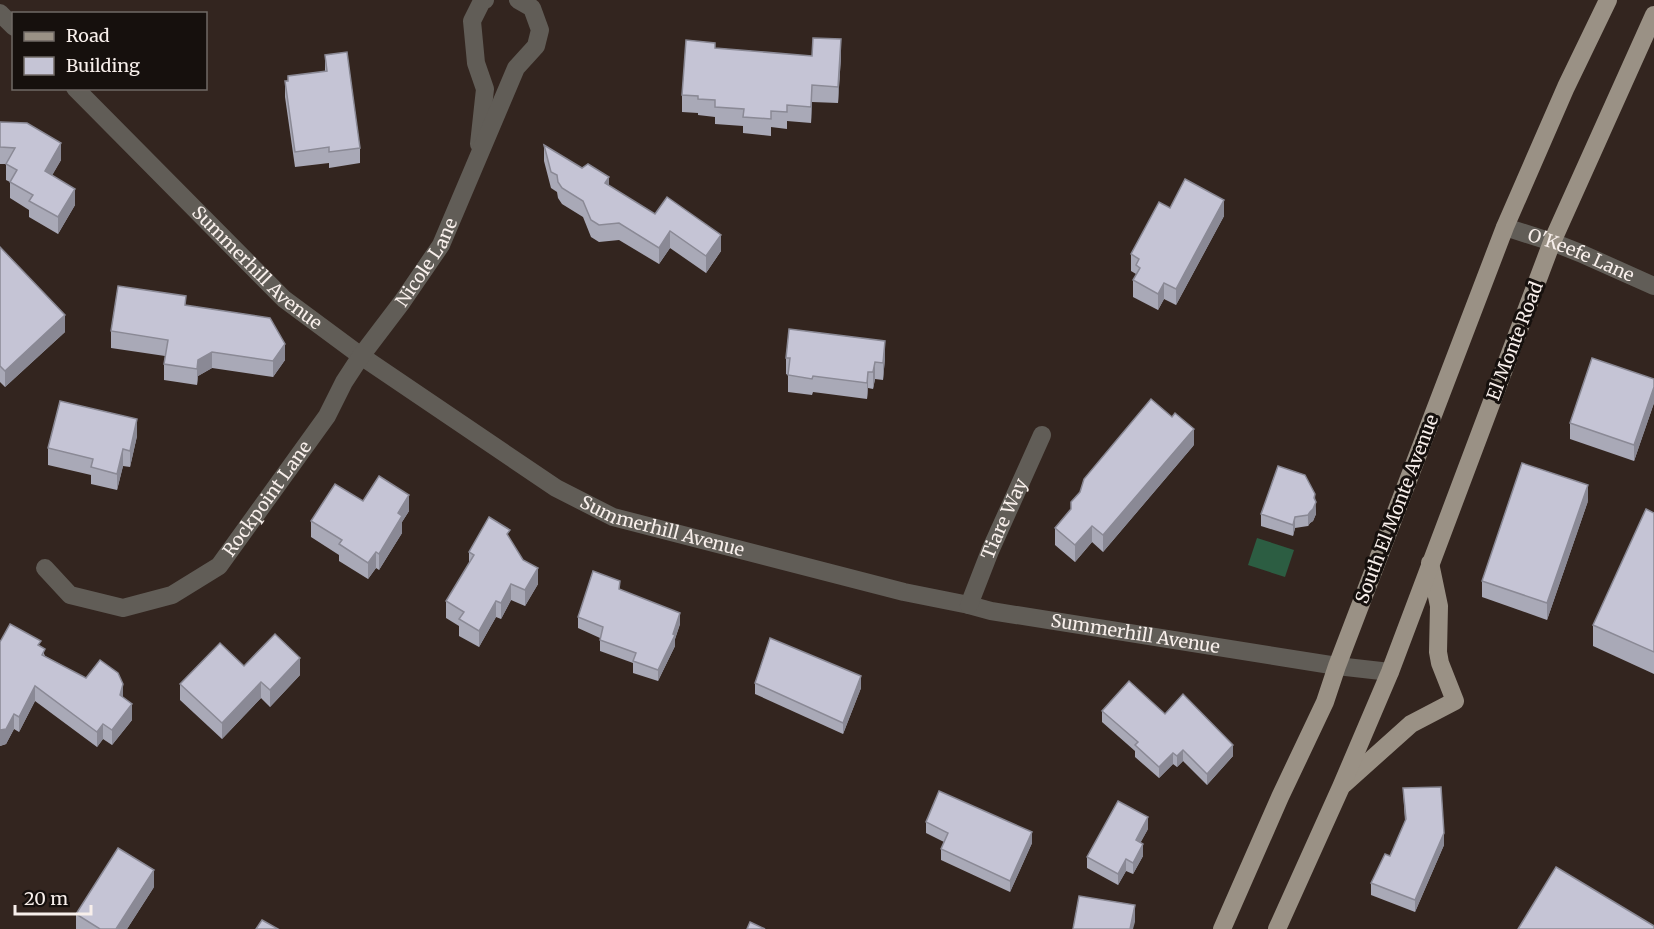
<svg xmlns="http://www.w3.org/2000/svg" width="1654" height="929" viewBox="0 0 1654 929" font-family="Merriweather,serif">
<rect width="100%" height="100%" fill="#33251f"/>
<path fill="#2c5d42" d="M1257,538L1294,550L1285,577L1248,565Z"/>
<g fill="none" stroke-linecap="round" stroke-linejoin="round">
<g stroke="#615d57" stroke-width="18">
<path d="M0,13L14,27"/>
<path id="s1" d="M75,88L284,299L361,356L556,488L613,517L904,592L969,605L991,611L1337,666L1390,672"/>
<path d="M479,144L485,89L476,63L472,21L482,1L485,0"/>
<path id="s2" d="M1505,227L1552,242L1580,253L1654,286"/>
<path id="s3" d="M45,568L70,595L123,608L172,595L219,566L327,416L344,382L361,356L402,302L441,245L516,68L536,46L540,30L532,8L518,0"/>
<path id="s4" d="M969,605L990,551L1042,435"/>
</g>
<g stroke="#9a9185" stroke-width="18">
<path d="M1344,784L1411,724L1455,701L1440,663L1438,652L1439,606L1430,563"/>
<path d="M1222,929L1280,797L1325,702L1337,666L1505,227L1566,87L1608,0"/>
<path d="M1277,929L1341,787L1390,672L1552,242L1654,15"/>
</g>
</g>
<g fill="#a9a9b7">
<path d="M715,48L812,56H841L838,103L812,102L811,123L787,121V129L771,127V136L743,133V126L715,124V117L698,115V113L682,112V95Z"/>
<path d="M325,55L360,148V163L329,168V163L295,167L285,97V81L325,71Z"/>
<path d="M0,122L61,160L52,175L75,205L58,234L29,217V210L10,198V182L6,180V164H0Z"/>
<path d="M544,145L655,214L721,251L706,273L670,248L659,264L619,240L599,242L591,237L583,217L562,204L558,198L557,192L551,188L544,161Z"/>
<path d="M1170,208L1224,216L1176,305L1164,299L1158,310L1133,297V280L1136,276V274L1131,271V254Z"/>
<path d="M0,247L65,332L5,387L0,382Z"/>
<path d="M186,305L285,360L273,377L212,368L198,376L197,385L164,380V364L165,356L111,348V331Z"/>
<path d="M786,358H885L883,380L875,379L873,389L868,388L867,399L813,392L812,395L788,392V375L786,374Z"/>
<path d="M1654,379V403L1634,461L1570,439V423Z"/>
<path d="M137,436L130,467L123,466L117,490L91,484V475L48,465V448Z"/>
<path d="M1194,445L1103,552L1092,542L1075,562L1055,545V528Z"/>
<path d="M1315,500L1316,514L1313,521L1310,523L1308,526L1295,528L1293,536L1261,526V514Z"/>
<path d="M1588,501L1547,620L1482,597V581Z"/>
<path d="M409,511L402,522V533L379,570L376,568L368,579L339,561V555L311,537V521Z"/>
<path d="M1654,513V674L1593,646V625Z"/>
<path d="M510,539L538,584L525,606L511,600L501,619L496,617L479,647L459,636V626L446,618V601L469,563V552Z"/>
<path d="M620,589L680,624L675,639V646L658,681L633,673V663L600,651V638L578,628V617Z"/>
<path d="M0,642L41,646L45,656L123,698L132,720L112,745L103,739L97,747L35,701L19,732L14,729L6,744L0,746Z"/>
<path d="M244,666L300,675L270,707L261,698L222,739L180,700V684Z"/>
<path d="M755,683L861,688L843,734L755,694Z"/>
<path d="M1102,711L1165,714L1233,756L1207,785L1183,761L1177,767L1173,764L1159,778L1135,757V751L1102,722Z"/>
<path d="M1403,788L1444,845L1415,912L1371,895V883L1390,856L1405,821Z"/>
<path d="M926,822L1032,843L1010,892L941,860V849L944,842L926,833Z"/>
<path d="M1148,829L1140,843L1143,856L1133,874L1126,871L1118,885L1087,868V857Z"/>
<path d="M154,887L127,929H76V914Z"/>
</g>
<g fill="#8a8995">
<path d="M841,39V56L838,103V87Z"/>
<path d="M812,85V102L811,123V107Z"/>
<path d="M61,143V160L45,188V171Z"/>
<path d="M609,177V193L605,183Z"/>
<path d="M75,189V205L58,234V217Z"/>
<path d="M1224,200V216L1176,305V289Z"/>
<path d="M670,231V248L659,264V248Z"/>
<path d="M721,235V251L706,273V256Z"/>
<path d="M1164,283V299L1158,310V294Z"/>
<path d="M65,315V332L5,387V371Z"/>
<path d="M885,341V358L883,380V363Z"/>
<path d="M285,344V360L273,377V361Z"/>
<path d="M212,352V368L198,376L197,385V369L198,360Z"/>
<path d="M875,362V379L873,389V372Z"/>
<path d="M868,372V388L867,399V383Z"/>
<path d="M1654,387V403L1634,461V445Z"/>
<path d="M137,419V436L130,467V451Z"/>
<path d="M1194,429V445L1103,552V535Z"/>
<path d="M123,449V466L117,490V474Z"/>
<path d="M1588,485V501L1547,620V603Z"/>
<path d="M1315,494L1316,514L1313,521L1310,523L1308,526V515Z"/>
<path d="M409,495V511L402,522V533L379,570V554L398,513Z"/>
<path d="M1295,517V528L1293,536V525Z"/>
<path d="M1092,526V542L1075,562V545Z"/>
<path d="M376,552V568L368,579V563Z"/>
<path d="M538,568V584L525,606V590Z"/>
<path d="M511,584V600L501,619V603Z"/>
<path d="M496,601V617L479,647V631Z"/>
<path d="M680,613V624L675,639V646L658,681V670L673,634Z"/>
<path d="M300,658V675L270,707V690Z"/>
<path d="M861,676V688L843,734V723Z"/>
<path d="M261,682V698L222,739V723Z"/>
<path d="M123,684V700L120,695Z"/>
<path d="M35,686V701L19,732V717Z"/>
<path d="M132,704V720L112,745V730Z"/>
<path d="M14,714V729L6,744L0,746V730Z"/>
<path d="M103,724V739L97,747V732Z"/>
<path d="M1233,745V756L1207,785V774Z"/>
<path d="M1183,750V761L1177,767V756Z"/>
<path d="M1173,753V764L1159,778V767Z"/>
<path d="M1148,817V829L1136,851V840Z"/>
<path d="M1032,832V843L1010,892V881Z"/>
<path d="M1444,833V845L1415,912V900Z"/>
<path d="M1143,844V856L1133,874V863Z"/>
<path d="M1126,859V871L1118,885V874Z"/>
<path d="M154,870V887L127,929H116Z"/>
<path d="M1135,905V922L1133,929H1130Z"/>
</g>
<g fill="#c5c4d5" stroke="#8a8995" stroke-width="1.5">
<path d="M813,38L841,39L838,87L812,85L811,107L787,105V112L771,111V119L743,117L744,109L715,107V100L698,99V96L682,95L686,40L715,43V48L812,56Z"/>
<path d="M347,52L360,148L329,152V147L295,152L285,81H288V76L327,71L325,55Z"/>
<path d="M0,122L27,123L61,143L45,171L75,189L58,217L29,201L33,195L10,182L17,170L6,164L15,148L0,147Z"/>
<path d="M544,145L582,168L588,164L609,177L605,183L655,214L667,197L721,235L706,256L670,231L659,248L619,223L599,225L591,220L583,201L562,188L558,182L557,175L551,172Z"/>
<path d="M1185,179L1224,200L1176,289L1164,283L1158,294L1133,280L1140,268L1136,265L1139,259L1131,254L1159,202L1170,208Z"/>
<path d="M0,247L65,315L5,371L0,366Z"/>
<path d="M118,286L186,296L185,305L270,318L285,344L273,361L212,352L198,360L197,369L164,364L168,340L111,331Z"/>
<path d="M789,329L885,341L883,363L875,362L873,372H868L867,383L813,376L812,379L788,375L790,358H786Z"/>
<path d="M1592,358L1654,379V387L1634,445L1570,423Z"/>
<path d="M1151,399L1172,417L1175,413L1194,429L1103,535L1092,526L1075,545L1055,528L1071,509V502L1080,492L1084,479Z"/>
<path d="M60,401L137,419L130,451L123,449L117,474L91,467L93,459L48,448Z"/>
<path d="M1522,463L1588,485L1547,603L1482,581Z"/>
<path d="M1278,466L1305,475L1315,494L1314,498L1316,502L1313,509L1310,512L1308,515L1295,517L1293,525L1261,514Z"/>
<path d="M379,476L409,495L398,513L402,516L379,554L376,552L368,563L339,544L342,540L311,521L335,484L363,501Z"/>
<path d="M1646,509L1654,513V652L1593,625Z"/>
<path d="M489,517L510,530L507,534L523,560L538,568L525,590L511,584L501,603L496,601L479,631L459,619L464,612L446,601L474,555L469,552Z"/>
<path d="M593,571L620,581L619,589L680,613L673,634L675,635L658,670L633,661L636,653L600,640L603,627L578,617Z"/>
<path d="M10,624L41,641L38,645L45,649L42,655L86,678L100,660L118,673L123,684L120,695L132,704L112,730L103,724L97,732L35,686L19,717L14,714L6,729L0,730V642Z"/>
<path d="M275,634L300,658L270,690L261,682L222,723L180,684L220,643L244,666Z"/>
<path d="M770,638L861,676L843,723L755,683Z"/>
<path d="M1129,681L1165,714L1183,694L1233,745L1207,774L1183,750L1177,756L1173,753L1159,767L1135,745L1138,742L1102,711Z"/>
<path d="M1441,787L1444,833L1415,900L1371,883L1385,854L1390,856L1406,819L1403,788Z"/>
<path d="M939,791L1032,832L1010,881L941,849L948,833L926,822Z"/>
<path d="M1118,801L1148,817L1136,840L1143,844L1133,863L1126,859L1118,874L1087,857Z"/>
<path d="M118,848L154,870L116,929H100L76,914Z"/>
<path d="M1556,867L1654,926V929H1518Z"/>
<path d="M1079,896L1135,905L1130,929H1073Z"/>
<path d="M262,920L278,929H256Z"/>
<path d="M750,922L765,929H747Z"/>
</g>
<g text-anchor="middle" stroke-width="6" stroke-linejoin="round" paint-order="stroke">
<g font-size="18" fill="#f8efeb" stroke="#16100d">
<text dy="6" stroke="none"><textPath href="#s2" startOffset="81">O'Keefe Lane</textPath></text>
<text dy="6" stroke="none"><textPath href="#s3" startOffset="566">Nicole Lane</textPath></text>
<text dy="6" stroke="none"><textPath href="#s1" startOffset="256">Summerhill Avenue</textPath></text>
<text transform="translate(1515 341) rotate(-69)" y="6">El Monte Road</text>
<text dy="6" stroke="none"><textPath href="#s3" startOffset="280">Rockpoint Lane</textPath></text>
<text transform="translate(1397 509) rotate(-69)" y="6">South El Monte Avenue</text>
<text dy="6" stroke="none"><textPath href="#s4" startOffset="93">Tiare Way</textPath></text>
<text dy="6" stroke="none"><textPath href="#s1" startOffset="742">Summerhill Avenue</textPath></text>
<text dy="6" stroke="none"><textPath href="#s1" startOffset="1228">Summerhill Avenue</textPath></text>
</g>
</g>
<rect x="12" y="12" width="195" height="78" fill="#16100d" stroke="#706966" stroke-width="1.5"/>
<rect x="24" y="32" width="30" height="9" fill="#9a9185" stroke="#706966" stroke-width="1.5"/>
<text x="66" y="42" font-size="18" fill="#f8efeb">Road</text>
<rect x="24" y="57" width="30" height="18" fill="#c5c4d5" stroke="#706966" stroke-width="1.5"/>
<text x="66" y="72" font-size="18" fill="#f8efeb">Building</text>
<path d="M15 905v9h76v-9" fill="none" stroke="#f8efeb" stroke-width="3"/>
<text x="24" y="905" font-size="18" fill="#f8efeb" stroke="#16100d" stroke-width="4.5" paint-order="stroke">20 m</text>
</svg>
